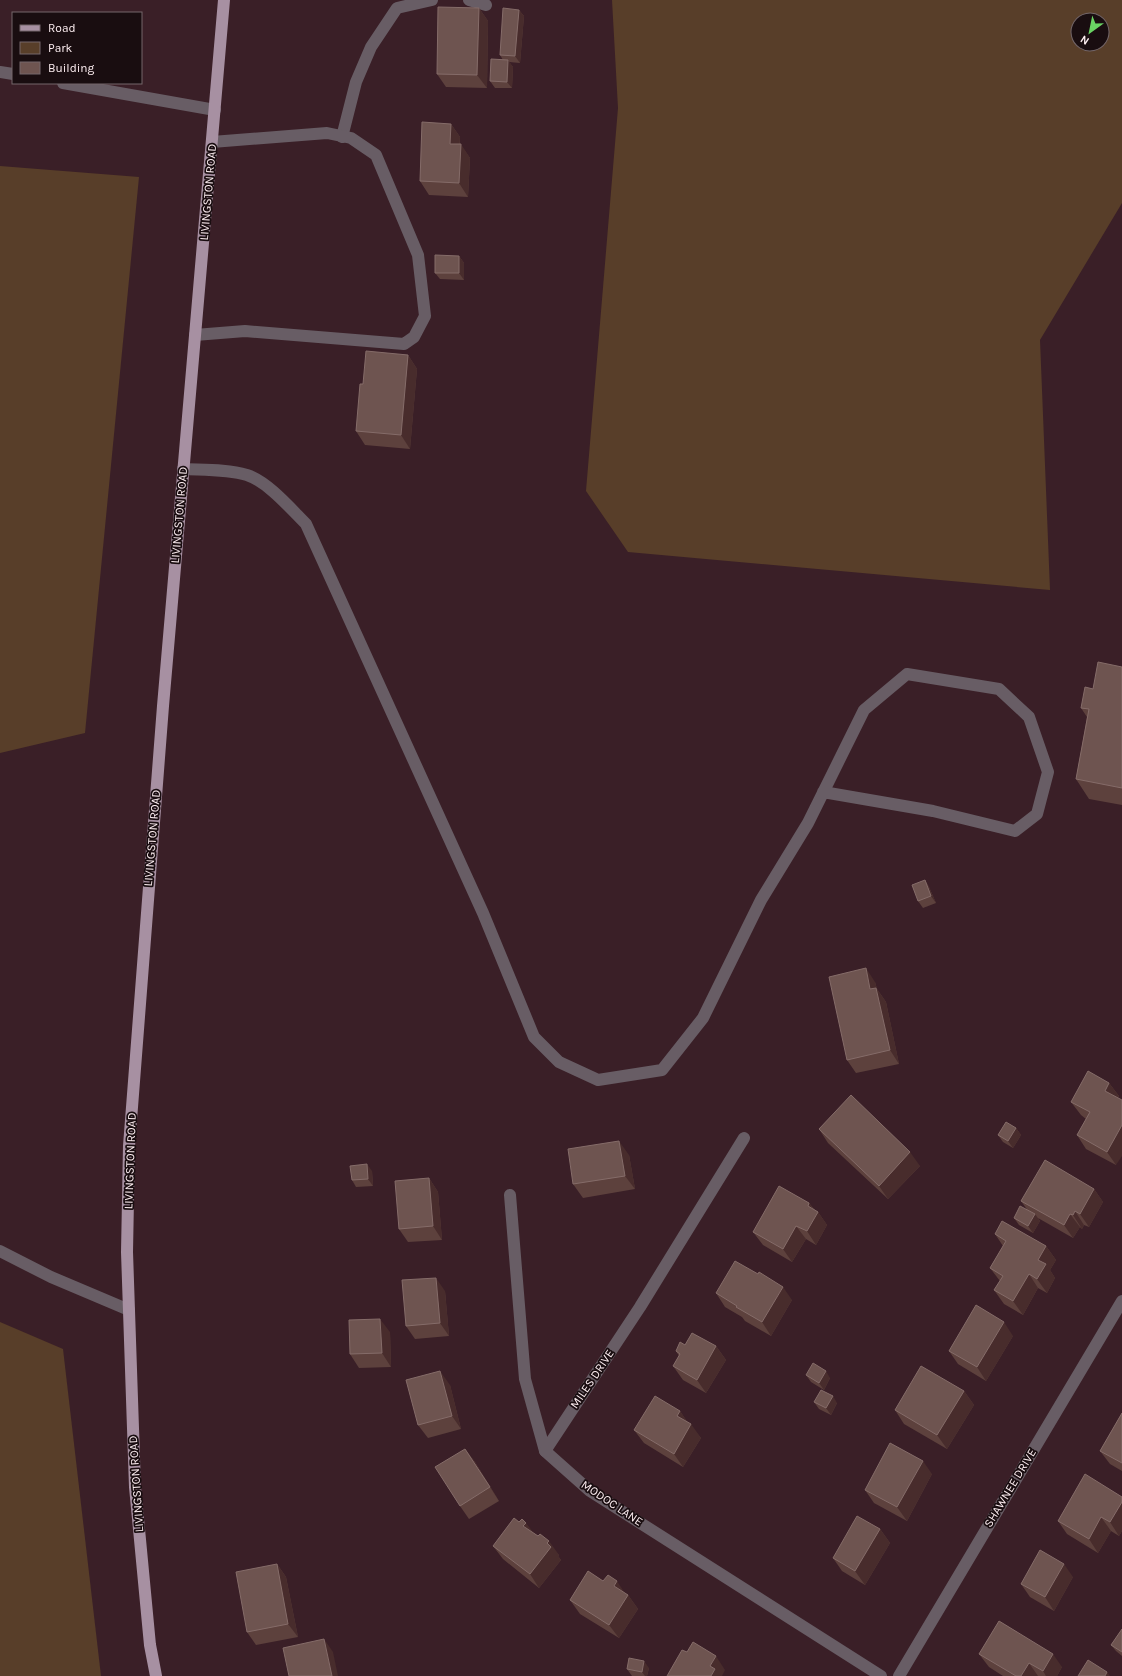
<svg xmlns="http://www.w3.org/2000/svg" width="1122" height="1676" viewBox="0 0 1122 1676" font-family="Karla,sans-serif">
<rect width="100%" height="100%" fill="#3a1f27"/>
<g fill="#583e29" fill-rule="evenodd">
<path d="M612,0H1122V203L1040,340L1050,590L628,552L586,491L618,108ZM1078,20H1102V44H1078Z"/>
<path d="M0,166L139,177L85,733L0,753Z"/>
<path d="M0,1322L63,1349L101,1676H0Z"/>
</g>
<g fill="none" stroke-linecap="round" stroke-linejoin="round">
<g stroke="#685d65" stroke-width="12">
<path d="M469,0L486,5"/>
<path d="M0,72L13,74"/>
<path d="M63,83L215,110"/>
<path d="M342,137L356,82L371,47L397,8L432,0"/>
<path d="M195,335L245,331L404,344L414,337L425,316L418,255L376,155L351,138L327,133L212,142"/>
<path d="M183,469C204,470 227,469 247,475C268,482 290,508 306,524L483,913L534,1037L559,1062L598,1080L662,1070L703,1018L761,900L808,823L864,710L907,674L999,689L1029,717L1048,772L1037,814L1015,831L933,811L823,792"/>
<path d="M510,1195L525,1379L545,1451L590,1491L881,1676"/>
<path d="M0,1251L51,1277L129,1310"/>
<path d="M545,1451L640,1307L744,1138"/>
<path d="M899,1676L1122,1301"/>
</g>
<path stroke="#a790a2" stroke-width="12" d="M156,1676L150,1645L135,1487L127,1252L129,1146L163,706L224,0"/>
</g>
<g fill="#5d413d">
<path d="M479,8L488,21L487,88L446,87L437,74Z"/>
<path d="M519,10L524,16L520,63L509,62L513,67L512,88H495L490,81L503,60L500,55Z"/>
<path d="M451,124L460,137V144L470,158L468,197L429,195L420,181Z"/>
<path d="M459,256L464,263V280L440,279L435,273Z"/>
<path d="M408,355L417,369L410,449L365,445L356,431L363,384Z"/>
<path d="M1122,667V805L1089,799L1076,779L1087,717L1081,708L1093,689Z"/>
<path d="M925,880L929,887L936,903L923,908L918,901Z"/>
<path d="M875,982L877,989L886,1002L899,1064L856,1073L847,1060Z"/>
<path d="M1109,1083L1119,1096L1118,1098L1116,1165L1086,1149L1077,1135L1086,1119L1081,1115L1071,1102Z"/>
<path d="M1016,1128L1021,1135L1013,1148L1003,1142L998,1135Z"/>
<path d="M819,1129L920,1166L888,1199L828,1143Z"/>
<path d="M629,1155L635,1189L583,1198L573,1184Z"/>
<path d="M372,1171L373,1186L356,1187L352,1180Z"/>
<path d="M429,1178L438,1192L442,1240L408,1242L399,1229Z"/>
<path d="M1094,1189L1103,1202L1089,1227L1084,1225L1082,1229L1080,1227L1073,1238L1038,1218L1040,1221L1033,1233L1019,1225L1014,1218L1028,1211L1021,1201Z"/>
<path d="M809,1203L814,1209L818,1212L827,1225L816,1245L806,1239L792,1262L763,1245L753,1232Z"/>
<path d="M995,1234L1046,1246L1056,1260L1050,1270L1055,1278L1047,1293L1038,1288L1023,1315L1004,1304L994,1290L1000,1281L990,1268L1003,1246Z"/>
<path d="M445,1291L449,1336L415,1339L406,1326Z"/>
<path d="M716,1293L792,1300L771,1336L745,1321L742,1317L725,1307Z"/>
<path d="M390,1332L391,1367L359,1368L350,1354Z"/>
<path d="M1013,1336L986,1381L958,1364L949,1351Z"/>
<path d="M685,1345L716,1346L726,1360L706,1393L683,1380L673,1366L679,1356L676,1351Z"/>
<path d="M806,1375L830,1378L824,1390L811,1382Z"/>
<path d="M450,1385L461,1429L428,1438L418,1425Z"/>
<path d="M964,1391L974,1405L947,1449L904,1424L895,1410Z"/>
<path d="M814,1402L837,1403L831,1415L819,1409Z"/>
<path d="M680,1411L687,1422L701,1438L683,1467L644,1443L634,1430Z"/>
<path d="M1122,1413V1471L1110,1464L1100,1451Z"/>
<path d="M465,1449L475,1462L499,1501L469,1519L460,1506Z"/>
<path d="M932,1474L907,1521L874,1503L865,1490Z"/>
<path d="M1122,1497V1531L1119,1536L1111,1531L1098,1553L1067,1534L1058,1521Z"/>
<path d="M880,1529L890,1543L865,1585L842,1571L833,1558Z"/>
<path d="M534,1533L559,1555L558,1556L561,1560L539,1588L503,1559L493,1546Z"/>
<path d="M277,1564L286,1577L298,1637L256,1645L247,1632Z"/>
<path d="M1073,1577L1054,1611L1030,1597L1021,1584Z"/>
<path d="M603,1581L628,1595L638,1609L619,1638L580,1614L570,1600Z"/>
<path d="M1122,1629V1656L1116,1651L1111,1645Z"/>
<path d="M979,1654L1062,1667L1057,1676H1003L989,1667Z"/>
<path d="M649,1668L647,1676H632L627,1669Z"/>
</g>
<g fill="#482c2c">
<path d="M479,8L488,21L487,88L477,75Z"/>
<path d="M519,10L524,16L520,63L515,56Z"/>
<path d="M508,60L513,67L512,88L507,82Z"/>
<path d="M451,124L460,137L459,158L450,144Z"/>
<path d="M461,144L470,158L468,197L459,183Z"/>
<path d="M459,256L464,263V280L459,273Z"/>
<path d="M408,355L417,369L410,449L401,435Z"/>
<path d="M925,880L929,887L936,903L931,896Z"/>
<path d="M866,968L875,982L877,989L886,1002L899,1064L890,1050L870,989Z"/>
<path d="M1109,1083L1119,1096L1114,1104L1105,1091Z"/>
<path d="M1122,1125V1156L1116,1165L1107,1152Z"/>
<path d="M1016,1128L1021,1135L1013,1148L1008,1141Z"/>
<path d="M619,1141L629,1155L635,1189L625,1176Z"/>
<path d="M910,1152L920,1166L888,1199L879,1186Z"/>
<path d="M367,1164L372,1171L373,1186L368,1179Z"/>
<path d="M429,1178L438,1192L442,1240L433,1226Z"/>
<path d="M1094,1189L1103,1202L1089,1227L1080,1214Z"/>
<path d="M809,1203L817,1214L818,1212L827,1225L816,1245L807,1231L808,1206Z"/>
<path d="M1075,1211L1084,1225L1082,1229L1073,1215Z"/>
<path d="M1035,1214L1040,1221L1033,1233L1028,1226Z"/>
<path d="M1070,1214L1080,1227L1073,1238L1064,1225Z"/>
<path d="M796,1226L806,1239L792,1262L783,1249Z"/>
<path d="M1046,1246L1056,1260L1050,1270L1055,1278L1047,1293L1037,1279L1038,1260Z"/>
<path d="M1029,1274L1038,1288L1023,1315L1013,1301Z"/>
<path d="M436,1278L445,1291L449,1336L440,1323Z"/>
<path d="M783,1287L792,1300L771,1336L762,1322Z"/>
<path d="M380,1319L390,1332L391,1367L382,1353Z"/>
<path d="M1004,1322L1013,1336L986,1381L977,1367Z"/>
<path d="M716,1346L726,1360L706,1393L697,1380Z"/>
<path d="M440,1371L450,1385L461,1429L452,1416Z"/>
<path d="M826,1371L830,1378L824,1390L819,1383Z"/>
<path d="M964,1391L974,1405L947,1449L937,1435Z"/>
<path d="M833,1396L837,1403L831,1415L826,1408Z"/>
<path d="M680,1411L689,1424L677,1416Z"/>
<path d="M691,1424L701,1438L683,1467L674,1454Z"/>
<path d="M465,1449L475,1462L499,1501L490,1487Z"/>
<path d="M923,1461L932,1474L907,1521L897,1507Z"/>
<path d="M1122,1502V1531L1119,1536L1110,1522Z"/>
<path d="M1101,1517L1111,1531L1098,1553L1089,1539Z"/>
<path d="M526,1523L536,1536L523,1526Z"/>
<path d="M880,1529L890,1543L865,1585L855,1571Z"/>
<path d="M549,1541L559,1555L558,1556L561,1560L539,1588L530,1574L547,1543Z"/>
<path d="M277,1564L286,1577L298,1637L288,1624Z"/>
<path d="M1064,1564L1073,1577L1054,1611L1045,1597Z"/>
<path d="M617,1581L626,1595L614,1586Z"/>
<path d="M628,1595L638,1609L619,1638L609,1625Z"/>
<path d="M324,1639L333,1652L338,1676H332Z"/>
<path d="M1053,1654L1062,1667L1057,1676H1046L1043,1671Z"/>
<path d="M716,1656L725,1670L722,1676H711L710,1666Z"/>
<path d="M644,1661L649,1668L647,1676H645L642,1672Z"/>
<path d="M1029,1663L1038,1676H1021Z"/>
<path d="M1107,1672L1110,1676H1105Z"/>
</g>
<g fill="#6e5450" stroke="#856c69">
<path d="M438,7L479,8L477,75L437,74Z"/>
<path d="M503,8L519,10L515,56L500,55Z"/>
<path d="M491,59L508,60L507,82L490,81Z"/>
<path d="M422,122L451,124L450,144H461L459,183L420,181Z"/>
<path d="M435,255L459,256V273H435Z"/>
<path d="M366,351L408,355L401,435L356,431L360,384H363Z"/>
<path d="M1098,662L1122,667V788L1076,779L1089,709L1081,708L1085,687L1093,689Z"/>
<path d="M925,880L931,896L918,901L912,885Z"/>
<path d="M866,968L870,989L876,988L890,1050L847,1060L829,977Z"/>
<path d="M1088,1071L1109,1083L1105,1091L1122,1100V1125L1107,1152L1077,1135L1090,1112L1071,1102Z"/>
<path d="M851,1095L910,1152L879,1186L819,1129Z"/>
<path d="M1006,1122L1016,1128L1008,1141L998,1135Z"/>
<path d="M619,1141L625,1176L573,1184L568,1149Z"/>
<path d="M1045,1160L1094,1189L1080,1214L1075,1211L1073,1215L1070,1214L1064,1225L1021,1201Z"/>
<path d="M367,1164L368,1179L352,1180L350,1166Z"/>
<path d="M429,1178L433,1226L399,1229L395,1181Z"/>
<path d="M779,1186L809,1203L808,1206L818,1212L807,1231L796,1226L783,1249L753,1232Z"/>
<path d="M1020,1206L1035,1214L1028,1226L1014,1218Z"/>
<path d="M1002,1221L1046,1246L1038,1260L1046,1264L1037,1279L1029,1274L1013,1301L994,1290L1003,1276L990,1268L1006,1241L995,1234Z"/>
<path d="M735,1261L758,1274L759,1272L783,1287L762,1322L736,1307L737,1306L716,1293Z"/>
<path d="M436,1278L440,1323L406,1326L402,1280Z"/>
<path d="M976,1305L1004,1322L977,1367L949,1351Z"/>
<path d="M380,1319L382,1353L350,1354L349,1320Z"/>
<path d="M692,1333L716,1346L697,1380L673,1366L680,1354L676,1351L680,1342L685,1345Z"/>
<path d="M813,1363L826,1371L819,1383L806,1375Z"/>
<path d="M921,1366L964,1391L937,1435L895,1410Z"/>
<path d="M440,1371L452,1416L418,1425L406,1380Z"/>
<path d="M821,1390L833,1396L826,1408L814,1402Z"/>
<path d="M655,1396L680,1411L677,1416L691,1424L674,1454L634,1430Z"/>
<path d="M1122,1413V1463L1100,1451Z"/>
<path d="M890,1443L923,1461L897,1507L865,1490Z"/>
<path d="M465,1449L490,1487L460,1506L435,1467Z"/>
<path d="M1085,1474L1122,1497V1502L1110,1522L1101,1517L1089,1539L1058,1521Z"/>
<path d="M857,1516L880,1529L855,1571L833,1558Z"/>
<path d="M514,1518L519,1522L522,1519L526,1523L523,1526L538,1536L540,1534L549,1541L547,1543L551,1547L530,1574L493,1546Z"/>
<path d="M1040,1550L1064,1564L1045,1597L1021,1584Z"/>
<path d="M277,1564L288,1624L247,1632L236,1572Z"/>
<path d="M588,1571L603,1581L608,1575L617,1581L614,1586L628,1595L609,1625L570,1600Z"/>
<path d="M999,1621L1053,1654L1043,1671L1029,1663L1021,1676H1016L979,1654Z"/>
<path d="M1122,1629V1652L1111,1645Z"/>
<path d="M324,1639L332,1676H289L283,1648Z"/>
<path d="M693,1642L716,1656L710,1666L715,1669L711,1676H667L682,1650L687,1652Z"/>
<path d="M629,1658L644,1661L642,1672L627,1669Z"/>
<path d="M1088,1660L1107,1672L1105,1676H1078Z"/>
</g>
<g text-anchor="middle" stroke-width="3.5" stroke-linejoin="round" paint-order="stroke">
<g font-size="12" fill="#fdeef1" stroke="#190d10">
<text transform="translate(208 192) rotate(-85)" y="4">LIVINGSTON ROAD</text>
<text transform="translate(179 515) rotate(-85)" y="4">LIVINGSTON ROAD</text>
<text transform="translate(152 838) rotate(-85)" y="4">LIVINGSTON ROAD</text>
<text transform="translate(130 1161) rotate(-88)" y="4">LIVINGSTON ROAD</text>
<text transform="translate(592 1379) rotate(-56)" y="4">MILES DRIVE</text>
<text transform="translate(136 1484) rotate(-94)" y="4">LIVINGSTON ROAD</text>
<text transform="translate(1010 1488) rotate(-59)" y="4">SHAWNEE DRIVE</text>
<text transform="translate(612 1503) rotate(34)" y="4">MODOC LANE</text>
</g>
</g>
<rect x="12" y="12" width="130" height="72" fill="#190d10" stroke="#74676a"/>
<rect x="20" y="25" width="20" height="6" fill="#a790a2" stroke="#74676a"/>
<text x="48" y="32" font-size="12" fill="#fdeef1">Road</text>
<rect x="20" y="42" width="20" height="12" fill="#583e29" stroke="#74676a"/>
<text x="48" y="52" font-size="12" fill="#fdeef1">Park</text>
<rect x="20" y="62" width="20" height="12" fill="#6e5450" stroke="#74676a"/>
<text x="48" y="72" font-size="12" fill="#fdeef1">Building</text>
<g transform="translate(1090 32) rotate(213)"><circle r="19" fill="#190d10" stroke="#74676a"/>
<path d="M0-3L7 15L0 10L-7 15Z" fill="#6ad363"/>
<text y="-6" font-size="11" font-weight="bold" text-anchor="middle" fill="#fdeef1">N</text>
</g>
</svg>
